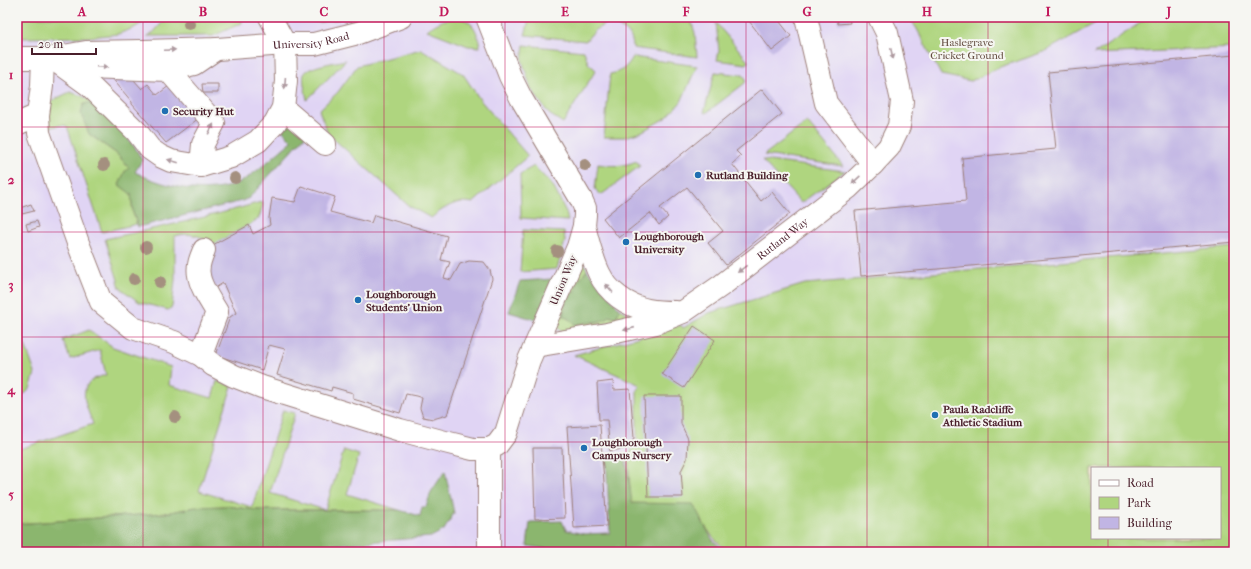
<svg xmlns="http://www.w3.org/2000/svg" width="1251" height="569" viewBox="0 0 1251 569" font-family="'IM FELL French Canon',serif">
<rect width="100%" height="100%" fill="#f6f6f2"/>
<filter id="ink" filterUnits="userSpaceOnUse"><feTurbulence type="fractalNoise" baseFrequency=".025" numOctaves="2"/><feDisplacementMap in="SourceGraphic" scale="8" xChannelSelector="R" yChannelSelector="G"/><feConvolveMatrix kernelMatrix="1 2 1 2 8 2 1 2 1" color-interpolation-filters="sRGB"/></filter>
<filter id="wash" filterUnits="userSpaceOnUse"><feTurbulence type="fractalNoise" baseFrequency=".012" numOctaves="4" result="noise"/><feDisplacementMap in="SourceGraphic" scale="16" xChannelSelector="R" yChannelSelector="G"/><feGaussianBlur stdDeviation="0.9" result="paint"/><feColorMatrix in="noise" values="0 0 0 0 0 0 0 0 0 0 0 0 0 0 0 0 0 1.4 0 .05"/><feComposite in="paint" operator="in"/></filter>
<g filter="url(#wash)">
<rect width="100%" height="100%" fill="#f3e2cb"/>
<path fill="#e0d4f4" fill-rule="evenodd" d="M17,17H1234V552H17ZM1092,468H1220V538H1092Z"/>
<g fill="#afd57f" stroke="#7c7a55" fill-rule="evenodd">
<path d="M17,17H152L134,28L118,34L90,37L17,38Z"/>
<path d="M167,17H242V23L213,36H147L153,33Z"/>
<path d="M530,17H608L607,23C598,28 592,32 586,41L525,35Z"/>
<path d="M617,17H690L695,33L697,57L633,48C633,36 627,29 616,26Z"/>
<path d="M909,17H1106L1044,52L1000,67L971,81L941,75L917,29Z"/>
<path d="M1149,17H1234V48L1094,54Z"/>
<path d="M458,18C474,20 478,33 480,47L468,46L427,30C429,28 442,20 445,20C448,18 454,19 458,18Z"/>
<path d="M716,23L746,58L748,62L746,64L717,60L719,51Z"/>
<path d="M524,45L584,51L588,63L596,70L563,123L549,114L531,89L522,60Z"/>
<path d="M421,49L463,74L481,101L528,156L473,203C456,199 444,208 431,218L409,206L328,134L319,110L338,92L357,66Z"/>
<path d="M633,57L697,66L681,102L667,117L641,132L625,137H604L610,74C622,72 627,67 633,57Z"/>
<path d="M346,60L307,100C306,93 302,81 304,74C308,66 337,62 346,60Z"/>
<path d="M715,72L743,75L746,79L745,83L706,113L704,112Z"/>
<path d="M70,92L82,96L92,101L89,134L117,154L129,168L133,213L137,224L102,232L67,126L61,125L47,128L46,108L55,99Z"/>
<path d="M807,122L843,166L764,155Z"/>
<path d="M762,160L845,171L801,203Z"/>
<path d="M636,161L640,166L601,195L595,189L598,164C610,166 624,167 636,161Z"/>
<path d="M534,166L553,186L566,212L568,221L521,218L520,174Z"/>
<path d="M261,202L263,204L259,218L249,225L215,244C199,237 193,231 175,236V280L172,307L168,310L139,302L120,288L117,277L105,239C157,228 210,217 261,202Z"/>
<path d="M523,230L564,232L565,241L557,269L520,272Z"/>
<path d="M1234,247V552H727L712,536L692,507L631,505L628,457L637,441V390L640,385L574,355L681,325L683,328L709,313L805,284ZM1092,468H1220V538H1092Z"/>
<path d="M581,255L587,270L576,291L569,294L567,298V304L563,316L569,319L575,325L581,323L598,322L609,316L616,318L620,309L633,316L571,333C563,334 560,332 556,325Z"/>
<path d="M89,330L113,347L171,367L169,385L212,398L217,381L232,386L199,491L252,507L283,410L295,413L270,493L325,510L344,450L359,455L347,494L399,510H257L226,506L196,507L166,513L17,524V450L93,424C88,410 76,389 94,379C98,377 103,376 106,375L100,350L70,359L63,340Z"/>
<path d="M23,339L35,373L30,389L26,393L17,396V342Z"/>
</g>
<g fill="#8bb66e" stroke="#6a6a4c">
<path d="M304,17H338L339,19L321,22L307,21Z"/>
<path d="M92,101L118,126L136,149L142,160L135,172C166,188 216,199 247,178C263,167 277,153 292,141L282,130L291,124L306,135L249,198L242,201L138,227L133,213L131,194L119,185L125,171L129,168L117,154L89,134L81,114L83,105Z"/>
<path d="M587,270L620,309L616,318L609,316L607,319C596,323 585,322 575,325L569,319L563,316C564,311 567,296 570,294C572,292 574,292 576,291V283Z"/>
<path d="M553,279L536,320L509,312L520,281Z"/>
<path d="M625,454L632,503L693,504L712,539L725,552H568L527,546L530,522L562,521L566,530L584,534L610,533L606,456Z"/>
<path d="M445,471L454,513L444,530L431,537L241,552H17V524L166,513L196,507L226,506L257,510H399L420,516L422,507H426L431,492Z"/>
</g>
<g id="blocks">
<g fill="#c1b5e4">
<path d="M746,17H776L791,36L772,51Z"/>
<path d="M837,17H849L850,23L838,24Z"/>
<path d="M1234,55V242L861,276L855,211L966,201L962,158L1056,149L1048,72Z"/>
<path d="M111,77L133,79L142,89L148,84L157,95L169,86L199,118L166,143L132,104V102Z"/>
<path d="M202,84H218V93H203Z"/>
<path d="M762,89L782,114L736,151L741,156L732,164L761,201L772,192L790,214L726,265L708,243L723,231L687,187L660,208L668,217L659,225L650,213L619,238L603,218Z"/>
<path d="M301,186L335,197L330,212L371,223L374,215L447,236L441,260L450,262L444,278L451,280L460,264L469,261L484,262L490,270L492,279L447,415L433,419L423,417L420,408L422,398L416,396L406,394L400,413L353,399V393L332,387L331,391L277,375L285,349L269,345L262,370L216,355L230,317L236,313L223,283L215,288L205,270L211,246L249,225L253,234L270,225L269,218L272,198L295,202Z"/>
<path d="M31,204L34,211L22,214L20,208Z"/>
<path d="M37,221L39,227L28,231L26,224Z"/>
<path d="M694,326L715,340L684,388L662,374Z"/>
<path d="M613,381L614,390L630,389L634,438L629,448L610,451L607,420H599L597,383Z"/>
<path d="M644,396H681V424L688,439L687,459L681,471L683,497H648Z"/>
<path d="M600,425L607,526L574,528L567,427Z"/>
<path d="M533,448H562L565,518L535,519Z"/>
</g>
</g>
</g>
<g filter="url(#ink)">
<use href="#blocks" fill-opacity="0" stroke="#9e807b" stroke-width="1"/>
<g fill="none" stroke-linecap="round" stroke-linejoin="round">
<defs>
<g id="minor">
<path d="M487,17L510,76L521,98L581,199L585,208V215L584,226L578,247L529,360L506,433L497,445L489,449V552"/>
<path d="M806,17L826,103L873,164"/>
<path id="s1" d="M17,58H52L86,52L142,51L217,49L285,44H314L358,33L401,17"/>
<path d="M43,58L42,86L38,115L39,133L78,243L101,302L133,328L174,342L201,355L213,365L234,376L262,387L400,430L445,442L473,449H489"/>
<path d="M52,58L89,85L137,132L150,149L160,156L171,161L201,166L231,157L258,141L275,123L283,108L286,81L285,44L270,17"/>
<path d="M72,63L87,67L168,70L194,64L216,49"/>
<path d="M168,70L214,123L203,144L201,166"/>
<path d="M283,108L325,144"/>
<path d="M17,124L38,115"/>
<path d="M584,226C588,242 592,258 599,273C608,292 627,306 648,310C657,312 667,312 676,312"/>
<path id="s2" d="M535,346L607,334L656,323L683,312L722,285L848,188L873,164L889,147L899,126L902,101L887,33L879,17"/>
<path d="M201,355L217,312C211,302 200,286 199,275C197,266 201,257 204,250"/>
</g>
</defs>
<use href="#minor" stroke="#9e807b" stroke-width="24"/>
<use href="#minor" stroke="#fff" stroke-width="22"/>
</g>
<g fill="#a4907f">
<circle cx="189" cy="24" r="6"/>
<circle cx="104" cy="165" r="6"/>
<circle cx="585" cy="165" r="6"/>
<circle cx="235" cy="178" r="6"/>
<circle cx="146" cy="247" r="6"/>
<circle cx="557" cy="251" r="6"/>
<circle cx="134" cy="279" r="6"/>
<circle cx="160" cy="282" r="6"/>
<circle cx="175" cy="417" r="6"/>
</g>
<defs><path id="oneway-solid" d="M-6-.8H1V-3.2L6.5 0L1 3.2V.8H-6Z"/></defs>
<g fill="#ae9aa0">
<use href="#oneway-solid" transform="translate(170 50) rotate(-2)"/>
<use href="#oneway-solid" transform="translate(892 54) rotate(77)"/>
<use href="#oneway-solid" transform="translate(102 67) rotate(3)"/>
<use href="#oneway-solid" transform="translate(285 83) rotate(94)"/>
<use href="#oneway-solid" transform="translate(211 129) rotate(-62)"/>
<use href="#oneway-solid" transform="translate(173 161) rotate(-164)"/>
<use href="#oneway-solid" transform="translate(856 180) rotate(137)"/>
<use href="#oneway-solid" transform="translate(742 269) rotate(142)"/>
<use href="#oneway-solid" transform="translate(609 288) rotate(-132)"/>
<use href="#oneway-solid" transform="translate(629 329) rotate(167)"/>
</g>
</g>
<path fill="none" stroke="#c2185b" stroke-width="1" stroke-opacity="0.55" d="M143,17V552M263,17V552M384,17V552M505,17V552M626,17V552M746,17V552M867,17V552M988,17V552M1108,17V468M17,127H1234M17,232H1234M17,337H1234M17,442H1234M1108,538V552"/>
<g fill="#1f6fb2" stroke="#f6f6f2" stroke-width="1.5">
<circle cx="165" cy="111" r="4"/>
<circle cx="698" cy="175" r="4"/>
<circle cx="626" cy="242" r="4"/>
<circle cx="358" cy="300" r="4"/>
<circle cx="935" cy="415" r="4"/>
<circle cx="584" cy="448" r="4"/>
</g>
<g text-anchor="middle" stroke-width="4" stroke-linejoin="round" paint-order="stroke">
<g font-size="11" fill="#4a1f2b" stroke="#f6f6f2">
<text dy="4" stroke="none"><textPath href="#s1" startOffset="295">University Road</textPath></text>
<text dy="4" stroke="none"><textPath href="#s2" startOffset="276">Rutland Way</textPath></text>
<text transform="translate(563 280) rotate(-67)" y="4">Union Way</text>
</g>
<g font-size="11" fill="#634c40" stroke="#f6f6f2">
<text x="967" y="46">Haslegrave<tspan x="967" dy="13">Cricket Ground</tspan></text>
</g>
<g font-size="11" font-weight="bold" fill="#4a1f2b" stroke="#f6f6f2" text-anchor="start">
<text x="173" y="115">Security Hut</text>
<text x="706" y="179">Rutland Building</text>
<text x="634" y="240">Loughborough<tspan x="634" dy="13">University</tspan></text>
<text x="366" y="298">Loughborough<tspan x="366" dy="13">Students' Union</tspan></text>
<text x="943" y="413">Paula Radcliffe<tspan x="943" dy="13">Athletic Stadium</tspan></text>
<text x="592" y="446">Loughborough<tspan x="592" dy="13">Campus Nursery</tspan></text>
</g>
</g>
<rect width="1251" height="569" fill="none" stroke="#f6f6f2" stroke-width="44"/>
<rect x="1091" y="467" width="130" height="72" fill="#f6f6f2" stroke="#b1a0a2"/>
<rect x="1099" y="480" width="20" height="6" fill="#ffffff" stroke="#b1a0a2"/>
<text x="1127" y="487" font-size="12" fill="#4a1f2b">Road</text>
<rect x="1099" y="497" width="20" height="12" fill="#afd57f" stroke="#b1a0a2"/>
<text x="1127" y="507" font-size="12" fill="#4a1f2b">Park</text>
<rect x="1099" y="517" width="20" height="12" fill="#c1b5e4" stroke="#b1a0a2"/>
<text x="1127" y="527" font-size="12" fill="#4a1f2b">Building</text>
<path d="M32 48v6h64v-6" fill="none" stroke="#4a1f2b" stroke-width="2"/>
<text x="38" y="48" font-size="12" fill="#4a1f2b" stroke="#f6f6f2" stroke-width="3" paint-order="stroke">20 m</text>
<rect x="22" y="22" width="1207" height="525" fill="none" stroke="#c2185b" stroke-width="1.5"/>
<g font-size="13" text-anchor="middle" font-weight="bold" fill="#c2185b">
<text x="82" y="16">A</text>
<text x="203" y="16">B</text>
<text x="324" y="16">C</text>
<text x="444" y="16">D</text>
<text x="565" y="16">E</text>
<text x="686" y="16">F</text>
<text x="807" y="16">G</text>
<text x="927" y="16">H</text>
<text x="1048" y="16">I</text>
<text x="1169" y="16">J</text>
<text x="11" y="79">1</text>
<text x="11" y="184">2</text>
<text x="11" y="289">3</text>
<text x="11" y="394">4</text>
<text x="11" y="499">5</text>
</g>
</svg>
